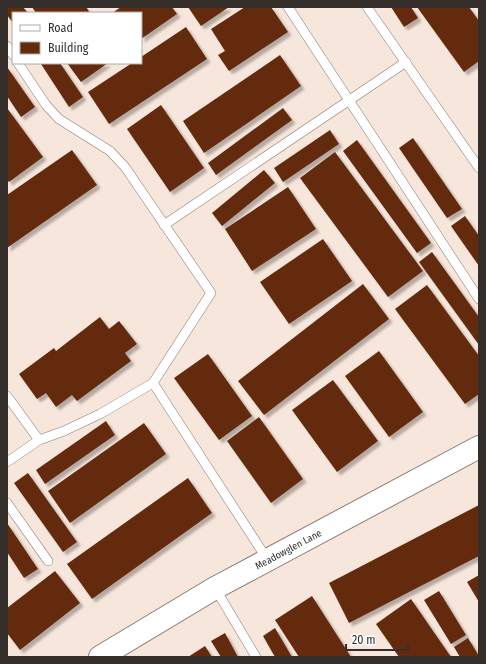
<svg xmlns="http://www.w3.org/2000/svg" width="486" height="664" viewBox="0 0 486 664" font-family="'Fira Sans Condensed',sans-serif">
<defs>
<filter id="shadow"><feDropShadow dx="3.5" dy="3.5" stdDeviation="1" flood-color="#0004"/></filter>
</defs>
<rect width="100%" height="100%" fill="#f7e6dc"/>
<g fill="#632b0a" filter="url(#shadow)">
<path d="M7,7H23L28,13H13V23L7,15Z"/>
<path d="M32,7H86L89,11L87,13H36Z"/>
<path d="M121,7H172L177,14L141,39V13H112Z"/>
<path d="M188,7H229L201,26Z"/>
<path d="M245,7H271L288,32L229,71L218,55L225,51L211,29Z"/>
<path d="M391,7H411L418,18L404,27Z"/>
<path d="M417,7H469L479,21V61L464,72Z"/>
<path d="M186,27L207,59L109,124L88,92L132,63H141V57Z"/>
<path d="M280,55L301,86L204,153L183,121Z"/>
<path d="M43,63H60L83,97L69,107L41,64Z"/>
<path d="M67,63H108L81,82Z"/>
<path d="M7,67L35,107L21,117L7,96Z"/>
<path d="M161,105L204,168L170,192L127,129Z"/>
<path d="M7,108L43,157L9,182L7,180Z"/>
<path d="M283,108L292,120L216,175L208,163Z"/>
<path d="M330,130L339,144L283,182L274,168Z"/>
<path d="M413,138L462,209L447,218L399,148Z"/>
<path d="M357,140L431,243L417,253L343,151Z"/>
<path d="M72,150L97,185L7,248V195Z"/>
<path d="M335,152L423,271L388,297L300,178Z"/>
<path d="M264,170L275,183L222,226L212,213Z"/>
<path d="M288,187L316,229L252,271L225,229Z"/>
<path d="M465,216L479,236V266L451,226Z"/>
<path d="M323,239L352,281L289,324L260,282Z"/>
<path d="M432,252L479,317V345L419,262Z"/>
<path d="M363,284L389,319L264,415L238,381Z"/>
<path d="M427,285L479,356V394L465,404L395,309Z"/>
<path d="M100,317L109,329L119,321L137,344L125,353L131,361L77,401L72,395L56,407L46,393L37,399L19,374L54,348L56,351Z"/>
<path d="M379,351L423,412L389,437L345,376Z"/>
<path d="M208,354L252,416L219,440L174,378Z"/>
<path d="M333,380L378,441L337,472L292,410Z"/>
<path d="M259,417L303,479L271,503L227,441Z"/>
<path d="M106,421L115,435L45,484L36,470Z"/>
<path d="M144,423L166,454L70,523L48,491Z"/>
<path d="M28,473L77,542L63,552L14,483Z"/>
<path d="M188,478L212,513L92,599L67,564Z"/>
<path d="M479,505V556L349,623L329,583Z"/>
<path d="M7,523L38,569L24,578L7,552Z"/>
<path d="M55,571L80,603L20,650L7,633V608Z"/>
<path d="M479,575V602L467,582Z"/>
<path d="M439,591L466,635L451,644L424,600Z"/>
<path d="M312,596L351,657H299L275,620Z"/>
<path d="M411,599L451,657H399L376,624Z"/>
<path d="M275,628L292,657H275L263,636Z"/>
<path d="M225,633L238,657H221L211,641Z"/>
<path d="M468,638L479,656V657H460L454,647Z"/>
<path d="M205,646L212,657H188Z"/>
</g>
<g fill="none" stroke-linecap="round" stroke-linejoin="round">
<defs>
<g id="lane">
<path d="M288,7L479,299"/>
<path d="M367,7L479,168"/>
<path d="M7,46L13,55"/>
<path d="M164,225L406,62"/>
<path d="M153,383L267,559"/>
<path d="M7,396L39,440"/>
<path d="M7,462L39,440L64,431L100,414L153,383L211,293L125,167L110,151L59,119L46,105L18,63"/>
<path d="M7,503L48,561"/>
<path d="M215,588L256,657"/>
</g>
<g id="secondary">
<path id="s1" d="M100,657L215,588L479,447"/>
</g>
</defs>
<use href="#lane" stroke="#8b7c73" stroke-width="10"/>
<use href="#secondary" stroke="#8b7c73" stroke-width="24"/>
<use href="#lane" stroke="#fff" stroke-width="9"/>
<use href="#secondary" stroke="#fff" stroke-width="22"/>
</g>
<g text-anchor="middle" stroke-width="4" stroke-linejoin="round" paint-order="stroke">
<g font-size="10" fill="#352f2b" stroke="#fff">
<text dy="4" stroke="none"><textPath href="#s1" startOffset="217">Meadowglen Lane</textPath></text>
</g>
</g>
<rect width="486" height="664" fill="none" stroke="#352f2b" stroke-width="16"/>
<rect x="12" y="12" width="130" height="52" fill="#ffffff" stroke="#aeacaa"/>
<rect x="20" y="25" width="20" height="6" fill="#ffffff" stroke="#aeacaa"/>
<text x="48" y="32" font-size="12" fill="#352f2b">Road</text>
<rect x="20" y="42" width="20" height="12" fill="#632b0a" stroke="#aeacaa"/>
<text x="48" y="52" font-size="12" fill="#352f2b">Building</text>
<path d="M346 644v6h62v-6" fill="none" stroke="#352f2b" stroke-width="2"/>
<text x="352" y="644" font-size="12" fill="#352f2b" stroke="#ffffff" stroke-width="3" paint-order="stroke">20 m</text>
</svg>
